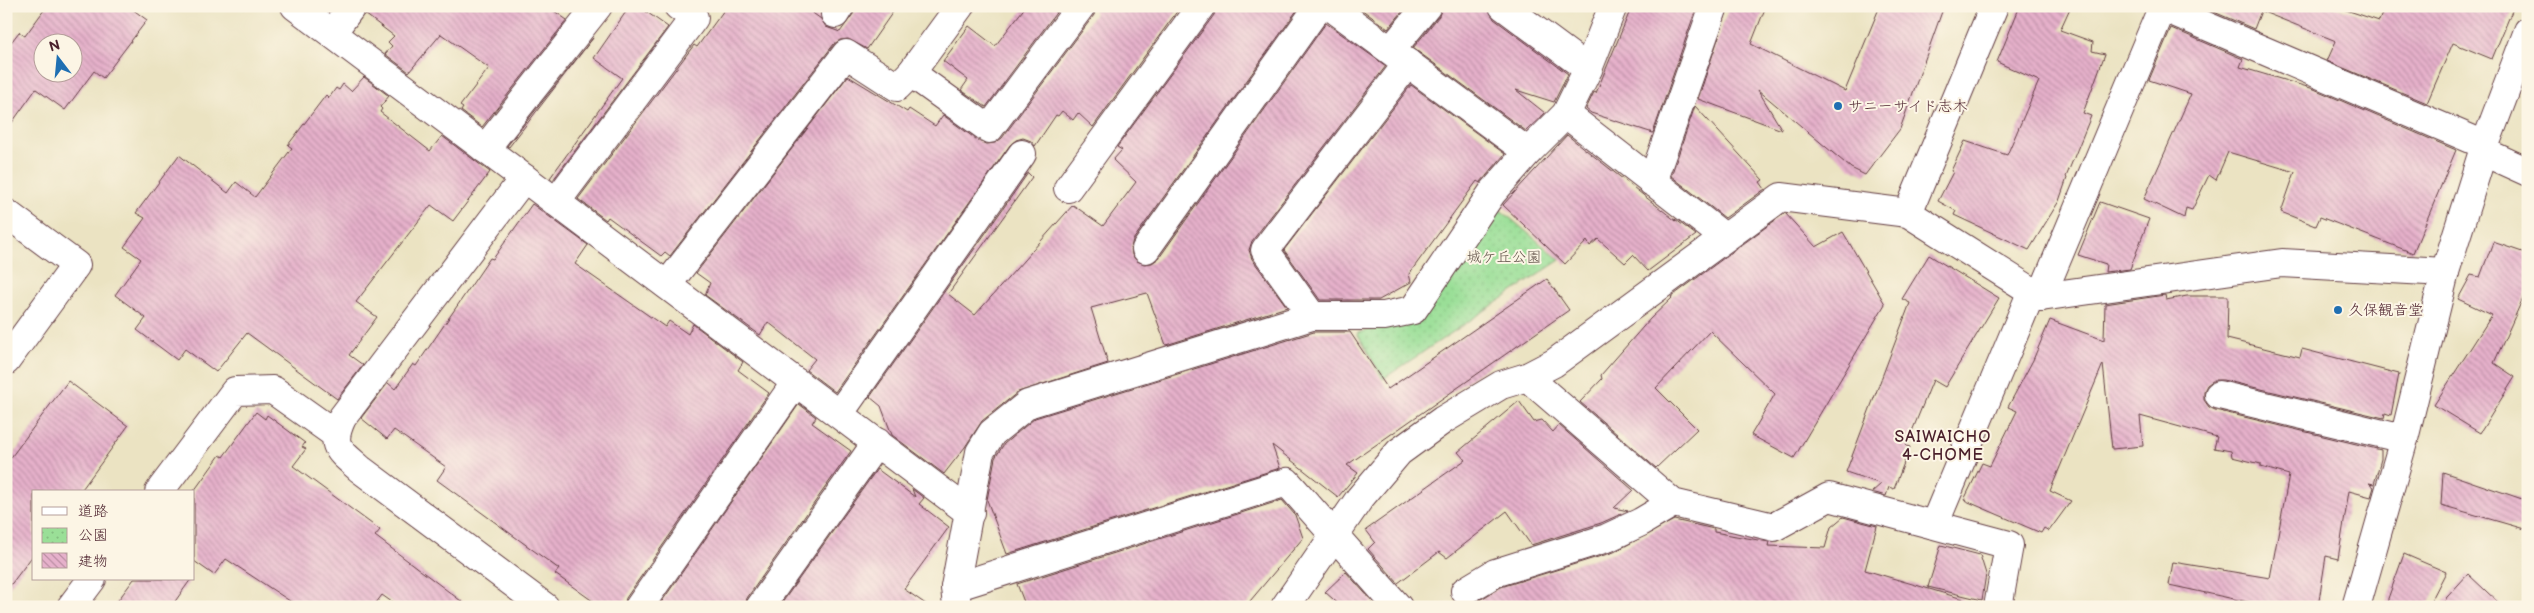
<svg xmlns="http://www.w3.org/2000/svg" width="2534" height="613" viewBox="0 0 2534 613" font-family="'Balsamiq Sans','Klee One',sans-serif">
<defs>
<pattern id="park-dots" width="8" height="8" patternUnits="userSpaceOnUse" patternTransform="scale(1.25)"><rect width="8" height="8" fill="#9adf97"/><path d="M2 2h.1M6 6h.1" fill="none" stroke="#86bf82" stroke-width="1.8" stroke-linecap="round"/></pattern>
<pattern id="building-back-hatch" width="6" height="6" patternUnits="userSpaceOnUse" patternTransform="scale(1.25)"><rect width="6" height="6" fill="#e6b1cb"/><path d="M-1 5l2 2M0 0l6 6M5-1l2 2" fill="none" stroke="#bc8fa5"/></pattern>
</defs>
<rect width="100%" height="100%" fill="#fcf5e5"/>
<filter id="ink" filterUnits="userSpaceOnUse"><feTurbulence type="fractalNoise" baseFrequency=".02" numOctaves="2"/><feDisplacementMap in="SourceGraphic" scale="10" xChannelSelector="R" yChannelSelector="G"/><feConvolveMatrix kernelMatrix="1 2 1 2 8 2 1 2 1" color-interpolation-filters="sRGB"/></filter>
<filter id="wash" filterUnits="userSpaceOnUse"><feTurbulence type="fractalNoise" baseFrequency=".0096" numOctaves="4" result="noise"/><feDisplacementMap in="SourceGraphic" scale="20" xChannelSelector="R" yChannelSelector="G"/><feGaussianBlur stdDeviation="1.12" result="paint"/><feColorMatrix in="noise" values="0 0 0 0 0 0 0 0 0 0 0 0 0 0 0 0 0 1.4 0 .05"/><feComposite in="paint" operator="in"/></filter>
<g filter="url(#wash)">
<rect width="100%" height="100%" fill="#ebe3c2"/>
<path fill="url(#park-dots)" stroke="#727f61" d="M1497,207L1560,260L1383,379L1357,333L1383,326Z"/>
<g id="blocks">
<g fill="url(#building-back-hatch)" fill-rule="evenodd">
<path d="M47,6H128L147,20L103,78L94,71L65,110L36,89L6,131V49L19,32L25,36ZM42,42H72V72H42Z"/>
<path d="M367,6H547L567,20L482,127L461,111L463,108L460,106L489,68L441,34L409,72L385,54L392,46L388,42L394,36L365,14Z"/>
<path d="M630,6H638L668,27L553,180L550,178L622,78L594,58Z"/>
<path d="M727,6H803L821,19L826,27L840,32L859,6H897L867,49L848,39L840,40L834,44L670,256L665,252L661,256L608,217L606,220L578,199L694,45L697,47Z"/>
<path d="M1026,6H1061L986,107L961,90L968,80L943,61L969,26L995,46Z"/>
<path d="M1096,6H1181L1093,127L1078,113L1073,120L1062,111L1058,116L1056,115L1035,146L1031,141L1023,138L1016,140L1010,145L835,392L806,370L815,359L768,322L760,335L705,295L710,283L696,273L848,76L907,112L909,109L935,126L943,115L980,142L987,144L995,143L1002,138L1094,15Z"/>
<path d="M1216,6H1300L1133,240L1131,247L1132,255L1137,261L1144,264L1152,263L1159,258L1326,23L1386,66L1252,241L1249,250L1252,259L1287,307L1166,345L1147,293L1091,308L1108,363L1018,392L982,421L965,447L944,474L892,435L881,406L870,397L1028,173L1032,177L948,294L975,315L1073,205L1103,226L1136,182L1113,160L1122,150L1117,147L1214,15Z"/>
<path d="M1357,6H1407L1388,29Z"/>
<path d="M1442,6H1488L1494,19L1568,74L1554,102L1516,90L1545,113L1526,131L1413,48L1439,16Z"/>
<path d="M1632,6H1697L1653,133L1591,113L1586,109L1594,92L1596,93Z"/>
<path d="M1729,6H1766L1751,44L1845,91L1880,6H1944L1900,129L1865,175L1851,168L1758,90L1782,130L1698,99Z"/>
<path d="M2020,6H2071L2060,30L2093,42L2092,51L2105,54L2083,113L2091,116L2066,177L2067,178L2059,201L2029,250L1954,215L1956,211L1938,201L1953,172L1951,171L1965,141L2007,155L2039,81L1997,62Z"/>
<path d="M2200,6H2334L2379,21L2385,6H2514L2492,59L2453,43L2427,103L2327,61L2336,41L2261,11L2254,29Z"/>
<path d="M2171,28L2243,59L2240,67L2314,89L2456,150L2413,253L2320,217L2316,226L2281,212L2295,172L2228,152L2216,180L2209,175L2192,210L2186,208L2184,218L2144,199L2191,94L2149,80Z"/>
<path d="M593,38L509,147L507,146Z"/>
<path d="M364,77L389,96L380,107L382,109L380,112L430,151L442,136L490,172L453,221L431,205L356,302L377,317L349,355L363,365L337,399L247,333L216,372L185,349L177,360L137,330L146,318L115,295L141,259L124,247L145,218L136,213L179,155L228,193L236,182L255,197L292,148L288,145L326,95L329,98L336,88L339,90L343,84L351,91Z"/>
<path d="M1411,85L1505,154L1480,183L1477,181L1409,274L1411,282L1379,300H1320L1284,250Z"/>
<path d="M1695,106L1763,180L1760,182L1765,189L1725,218L1671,176Z"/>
<path d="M1567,135L1676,221L1675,219L1696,235L1648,271L1633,255L1625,263L1598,239L1590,246L1587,241L1565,264L1503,205Z"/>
<path d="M2100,202L2149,219L2130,269L2105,272L2106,264L2078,255Z"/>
<path d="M532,204L588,245L575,264L665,327L669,321L688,334L693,324L743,362L738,370L769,393L626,598L624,607H601L555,574L559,569L437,480L446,467L394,430L387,439L361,418L388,383L395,389L413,364L416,366L490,258L493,259Z"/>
<path d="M1785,213L1816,247L1843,232L1885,304L1794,458L1751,435L1775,394L1710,331L1656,388L1697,429L1656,468L1580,402L1602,379L1601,375L1650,319L1672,298L1671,297Z"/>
<path d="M2493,242L2528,254V287L2494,363L2515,377L2480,433L2434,405L2492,315L2458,299L2471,275L2480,277Z"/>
<path d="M1929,255L1999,298L1945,387L1933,380L1906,446L1910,447L1894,489L1889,487L1886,496L1872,492L1881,484L1846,472L1910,303L1902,299Z"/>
<path d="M1547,279L1569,310L1347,465L1358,473L1338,497L1272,445L1280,468L1007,554L987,500L995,458L1004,444L1035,418L1314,332H1350L1388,389Z"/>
<path d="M2165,295L2166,300L2187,296H2228L2227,339L2300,357L2302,349L2399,374L2391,415L2385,413L2384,418L2223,380H2214L2207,385L2204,391V400L2209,407L2215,410L2381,450V459L2374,484L2369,483L2374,487L2371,497L2349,491L2338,559L2326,556L2318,607H2271L2169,585L2173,562L2270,578L2289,475L2261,467V464L2232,457L2231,451L2214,448L2217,437L2140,416L2143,446L2112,449L2103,364L2050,491L2071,501L2049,531L2044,528L2041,533L1964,500L1982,463L1990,466L2017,411L2008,407L2033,360L2050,320L2104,340L2105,304Z"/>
<path d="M68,381L128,426L80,492H34V554L6,591V464Z"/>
<path d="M1519,401L1534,422L1542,420L1553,432L1559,425L1633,490L1614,508L1628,511L1601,523L1531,545L1507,511L1447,558L1439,552L1398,583L1368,549L1375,542L1366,530L1465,460L1458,452Z"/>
<path d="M799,404L816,417L812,423L851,451L747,598L745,607H658Z"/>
<path d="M256,412L265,419L267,415L305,443L302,447L306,449L293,466L380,530L375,536L469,607H399L382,595L373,607H299L226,559L214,575L194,561V491L220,455L223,457Z"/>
<path d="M877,469L915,497L912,489L924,498L919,504L949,527L904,589L930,607H779Z"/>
<path d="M2443,472L2528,501V530L2441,505Z"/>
<path d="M1282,500L1295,515L1303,538L1245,607H1026L1017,584Z"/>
<path d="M1843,517L1877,526L1865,570L1963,599L1962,607H1461L1473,604L1501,587L1614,552L1674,520L1714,529V532L1769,542L1768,546L1825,548L1831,527Z"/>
<path d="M1941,545L1980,555L1986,574L1982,600L1928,587Z"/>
<path d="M2404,554L2446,572L2428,607H2385Z"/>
<path d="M1346,572L1373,602L1367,607H1342L1325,592Z"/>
<path d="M2468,574L2503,607H2438Z"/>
<path d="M134,579H191L171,607H113Z"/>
</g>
</g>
</g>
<g filter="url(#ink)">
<use href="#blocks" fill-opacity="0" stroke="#623c42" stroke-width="1"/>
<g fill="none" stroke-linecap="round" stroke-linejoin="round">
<defs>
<g id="minor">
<path d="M295,6L970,513"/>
<path d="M1330,6L1528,152"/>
<path d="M1503,6L1588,69"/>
<path d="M2162,7L2485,145"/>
<path d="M835,14L840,6"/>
<path d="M332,33L352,6"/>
<path d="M1391,50L1427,6"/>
<path d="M911,73L989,129L1081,6"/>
<path d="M1566,114L1724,237"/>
<path d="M485,149L598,6"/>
<path d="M2484,152L2528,172"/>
<path d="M524,178L342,418C329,447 339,450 360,469L545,607"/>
<path d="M1652,182L1714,6"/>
<path d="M1068,188L1201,6"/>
<path d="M556,202L694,18L678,6"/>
<path d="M6,213L76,265L6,361"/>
<path d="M1908,213L1994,6"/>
<path d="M1146,249L1319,6"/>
<path d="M667,285L846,54L897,87L911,73L960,6"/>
<path d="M2041,297L2163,6"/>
<path d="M1312,316L1265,250L1408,63"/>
<path d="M1527,377L1673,503L1774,527L1829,497L2009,545L1998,607"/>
<path d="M2219,395L2404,439"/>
<path d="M839,414L1022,154"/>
<path d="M159,492L235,391L273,390L335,434"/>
<path d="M1934,525L2032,291"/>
<path d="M955,587L1287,482L1398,607"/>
<path d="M1465,591L1495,573L1607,538L1641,522L1673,503"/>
<path d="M71,607L92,579"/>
<path d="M639,607L796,382"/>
<path d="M760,607L877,442"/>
<path d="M957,607L955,587L980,452L992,433L1028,404L1312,316H1384L1413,310L1492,193L1528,152L1566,114L1588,69L1613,6"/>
<path d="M1285,607L1360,498L1399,452L1443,420L1501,385L1527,377L1554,363L1781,197L1908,213L2041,297L2282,263L2445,272"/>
<path d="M2356,607L2404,439L2445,272L2485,145L2528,31"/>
</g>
</defs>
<use href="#minor" stroke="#623c42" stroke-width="30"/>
<use href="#minor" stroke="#fff" stroke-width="28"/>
</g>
</g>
<g fill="#1f6fb2" stroke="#fcf5e5" stroke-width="2">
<circle cx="1838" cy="106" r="5"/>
<circle cx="2338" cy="310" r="5"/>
</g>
<g text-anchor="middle" stroke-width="4" stroke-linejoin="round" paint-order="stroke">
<g font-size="15" fill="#4a1f2b" stroke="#fcf5e5" text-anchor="start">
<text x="1848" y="111">サニーサイド志木</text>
<text x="2348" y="315">久保観音堂</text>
</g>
<g font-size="15" fill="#5e4f46" stroke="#fcf5e5">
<text x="1504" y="262">城ケ丘公園</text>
</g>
<g font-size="16" letter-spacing="1" fill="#4a1f2b" stroke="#fcf5e5">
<text x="1943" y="442">SAIWAICHO<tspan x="1943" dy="18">4-CHOME</tspan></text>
</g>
</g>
<rect width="2534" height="613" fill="none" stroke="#fcf5e5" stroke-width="25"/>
<rect x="32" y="490" width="162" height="90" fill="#fcf5e5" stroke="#b59f9b"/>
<rect x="42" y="507" width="25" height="8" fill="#ffffff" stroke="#b59f9b"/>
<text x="78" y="516" font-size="15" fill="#4a1f2b">道路</text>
<rect x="42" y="528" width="25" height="15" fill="url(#park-dots)" stroke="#b59f9b"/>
<text x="78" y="540" font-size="15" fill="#4a1f2b">公園</text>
<rect x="42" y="553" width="25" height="15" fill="url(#building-back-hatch)" stroke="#b59f9b"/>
<text x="78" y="566" font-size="15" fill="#4a1f2b">建物</text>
<g transform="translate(58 58) rotate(344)"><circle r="24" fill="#fcf5e5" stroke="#b59f9b"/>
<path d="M0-4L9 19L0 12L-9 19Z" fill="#1f6fb2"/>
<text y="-8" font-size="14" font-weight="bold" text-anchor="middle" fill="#4a1f2b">N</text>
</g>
</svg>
